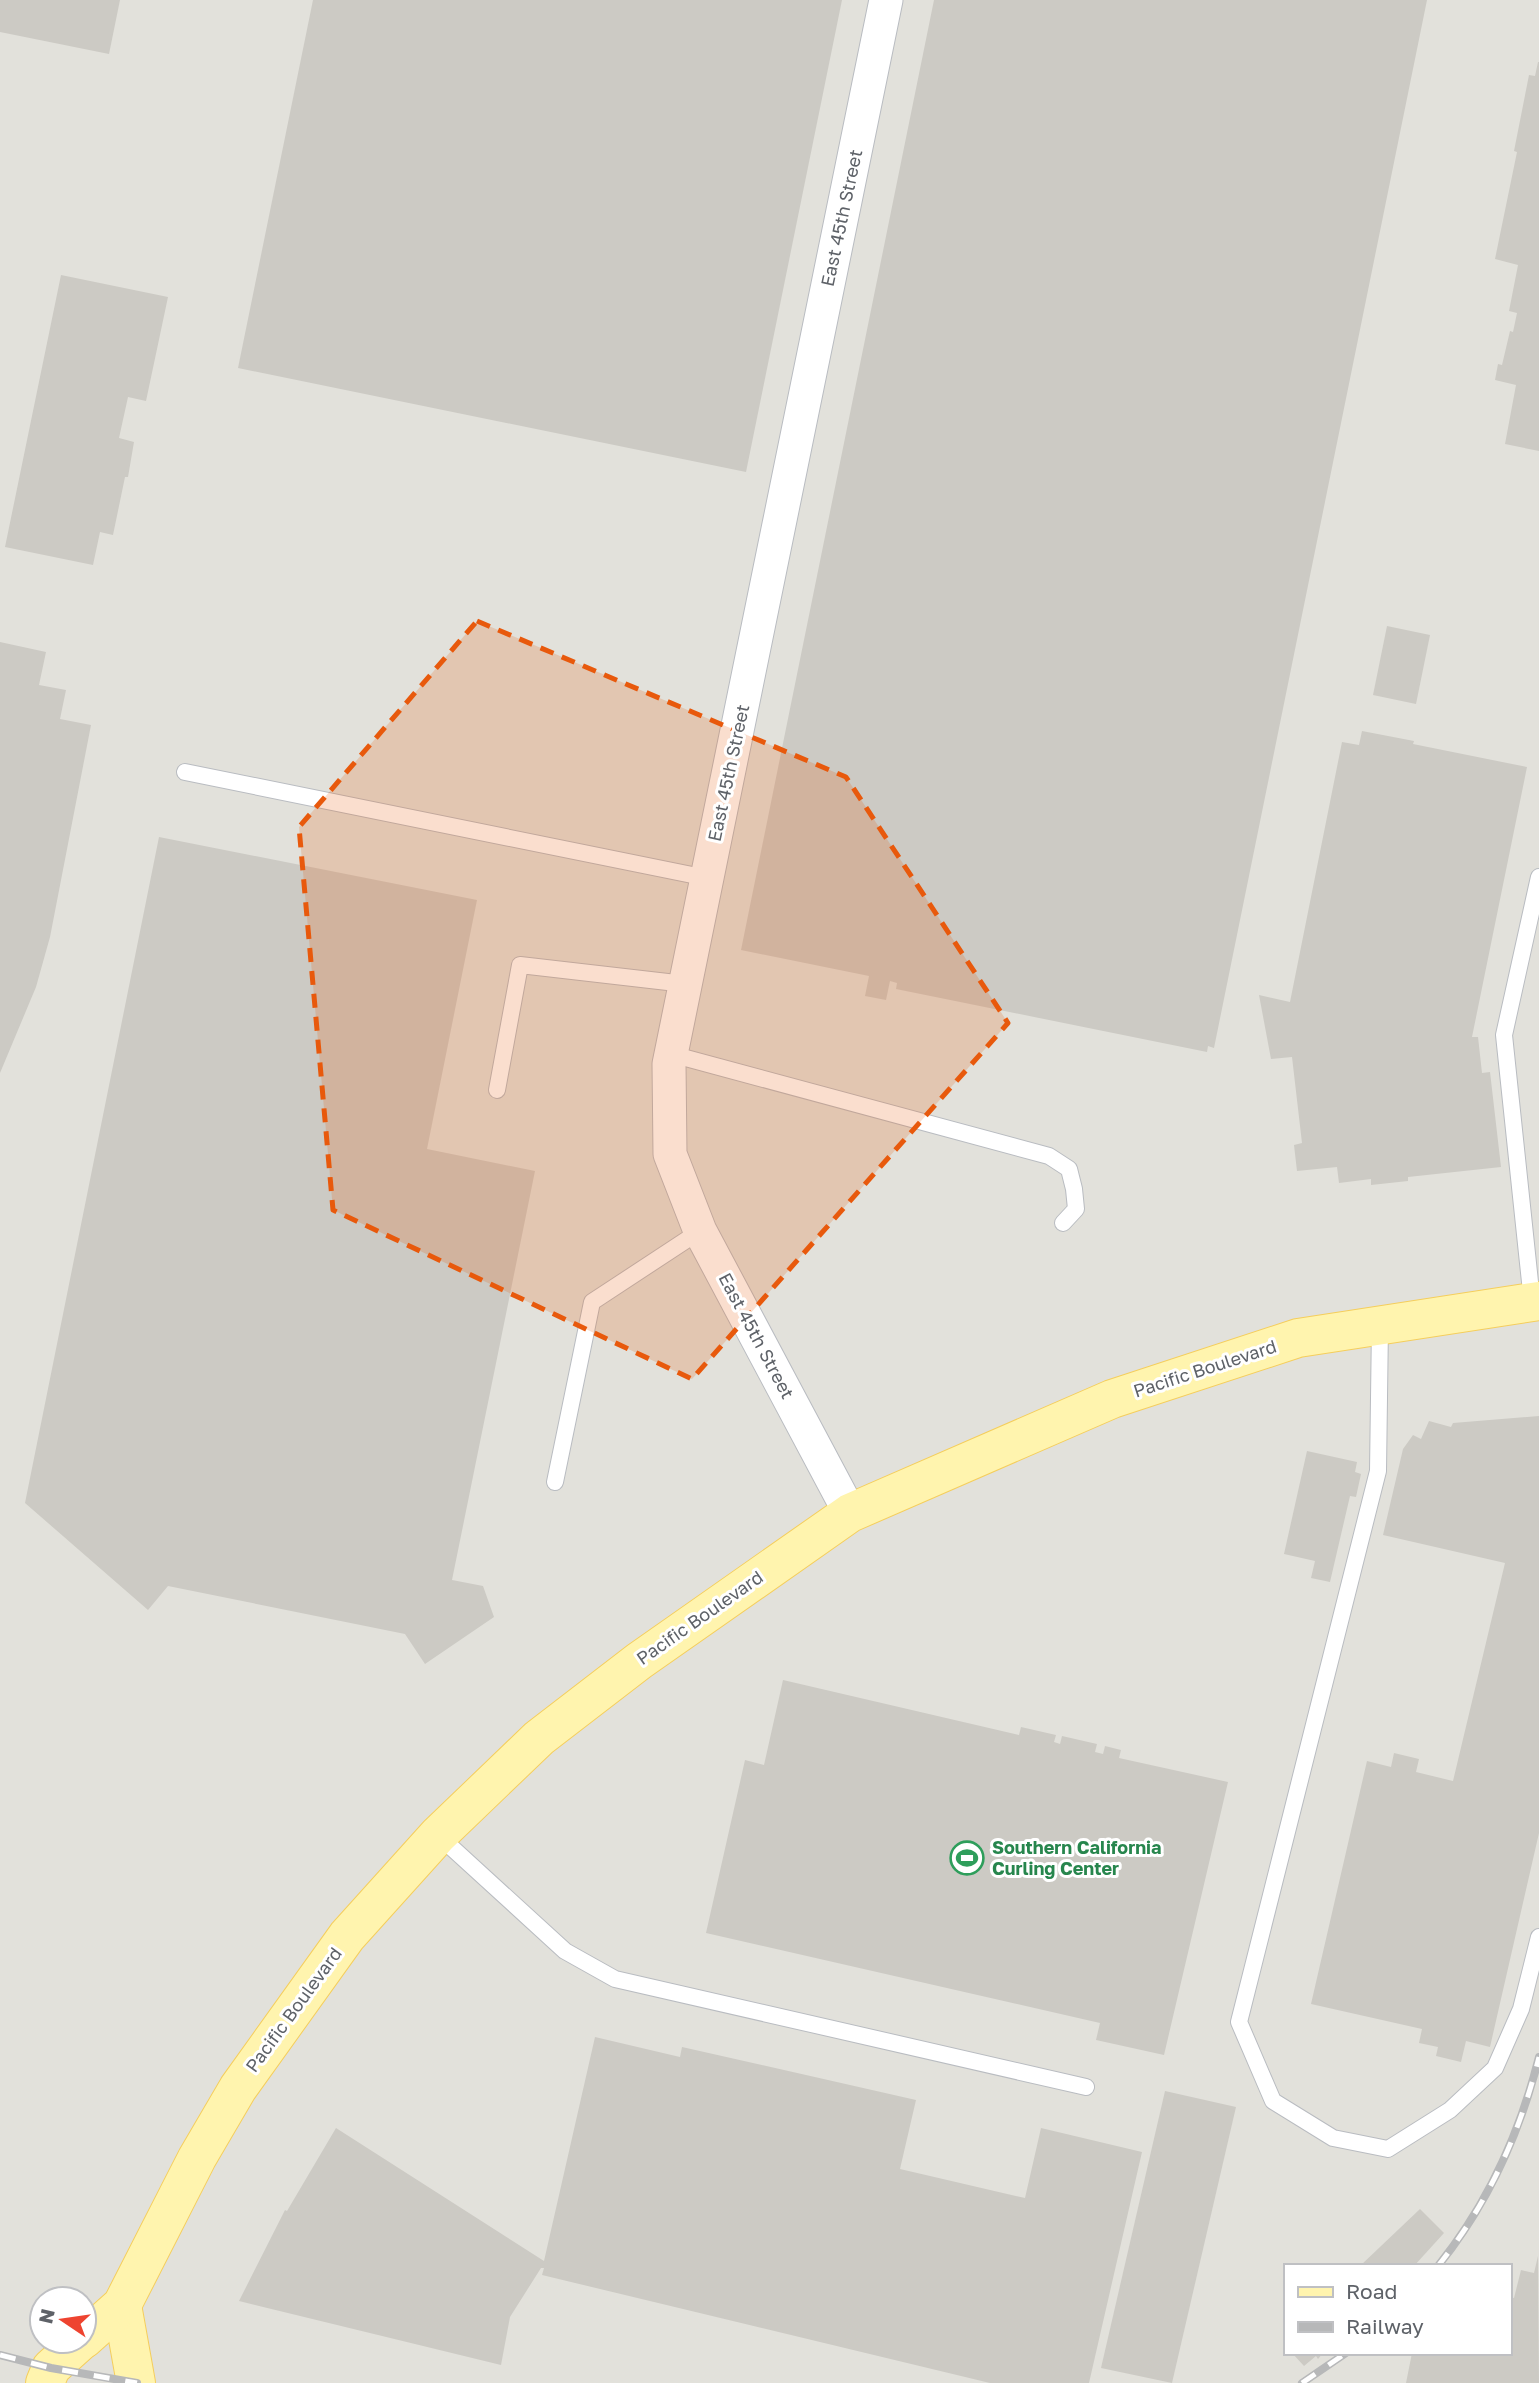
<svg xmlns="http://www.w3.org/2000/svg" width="1539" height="2383" viewBox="0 0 1539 2383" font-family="'Golos Text',sans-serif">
<rect width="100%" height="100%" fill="#f1efe7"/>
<path fill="#e2e1db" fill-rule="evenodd" d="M0,0H1539V2383H0ZM1285,2266H1509V2353H1285ZM42,2299H84V2341H42Z"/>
<g fill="#cccac4">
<path d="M0,0H120L109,54L0,32Z"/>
<path d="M313,0H842L746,472L238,368Z"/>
<path d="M934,0H1427L1214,1048L1208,1046L1207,1052L896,989L897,983L890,981L886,1000L865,996L869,976L741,950Z"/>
<path d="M1538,62H1539V451L1505,444L1516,385L1495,380L1498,364L1502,365L1510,331L1513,332L1517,313L1509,311L1518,265L1495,259L1517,152L1514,151L1529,75L1535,76Z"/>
<path d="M61,275L168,297L146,401L128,397L119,438L134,442L128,477H125L113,535L100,532L93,565L5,547Z"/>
<path d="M1387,626L1430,635L1416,704L1373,695Z"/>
<path d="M0,642L46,652L39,685L66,690L60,719L91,725L50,937L36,987L0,1073Z"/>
<path d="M1362,731L1414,741L1413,744L1527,767L1472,1037H1478L1482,1073L1490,1072L1501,1167L1408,1177V1181L1371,1185V1179L1339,1183L1337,1167L1297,1171L1294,1145L1302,1143L1292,1057L1271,1059L1259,995L1290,1002L1342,742L1359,745Z"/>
<path d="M159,837L477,900L427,1149L535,1171L452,1580L483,1586L494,1617L425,1664L405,1634L168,1586L148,1610L25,1503Z"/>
<path d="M1539,1416V1833L1490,2047L1466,2041L1461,2062L1436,2056L1438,2047L1419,2043L1422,2029L1311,2004L1367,1761L1391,1767L1394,1753L1419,1759L1416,1772L1453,1781L1505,1563L1383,1535L1403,1449L1413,1435L1421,1439L1429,1421L1451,1427L1453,1423Z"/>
<path d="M1307,1451L1357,1462L1355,1472L1361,1474L1356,1497L1350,1496L1330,1582L1311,1578L1315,1561L1284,1554Z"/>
<path d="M783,1680L1019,1735L1021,1727L1056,1735L1054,1742L1060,1744L1062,1736L1097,1744L1095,1752L1103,1754L1105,1746L1121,1750L1119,1758L1228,1782L1164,2055L1096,2040L1100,2023L706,1933L745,1760L764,1765Z"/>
<path d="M595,2037L680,2057L682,2047L916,2100L900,2169L1025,2198L1041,2128L1142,2152L1089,2383H990L542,2275L544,2268H541L510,2317L501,2365L239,2301L285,2210L287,2211L336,2128L544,2261Z"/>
<path d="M1165,2091L1236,2107L1172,2383L1101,2368Z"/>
<path d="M1420,2209L1444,2233L1414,2266H1360Z"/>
<path d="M1538,2256L1539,2383H1406L1412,2353H1509V2297L1514,2298L1521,2270L1534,2273Z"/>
<path d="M1292,2353H1323L1318,2359L1316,2356L1304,2366Z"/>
</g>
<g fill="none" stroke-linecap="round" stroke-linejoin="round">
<defs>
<g id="service">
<path d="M185,772L707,878"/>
<path d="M671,1054L1049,1156L1069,1169L1074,1189L1076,1209L1063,1223"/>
<path d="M497,1090L520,965L685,984"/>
<path d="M1532,1301L1504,1035L1539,877"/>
<path d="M1380,1325L1378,1471L1239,2022L1273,2101L1333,2138L1388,2149L1450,2110L1495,2068L1521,2009L1539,1937"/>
<path d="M555,1482L592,1302L700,1231"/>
<path d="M438,1835L565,1951L615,1979L1086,2087"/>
</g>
<path id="minor" d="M850,1513L700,1231L670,1154L669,1064L886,0"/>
<g id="primary">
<path d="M122,2305L136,2383"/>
<path d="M84,2339L122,2305L197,2158L238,2088L347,1936L438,1835L539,1738L639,1661L850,1513L1112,1399L1298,1338L1539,1301"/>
<path d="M45,2383L51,2368L81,2341"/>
</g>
</defs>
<use href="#service" stroke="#b9bcc1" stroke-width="18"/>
<use href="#minor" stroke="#b9bcc1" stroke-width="35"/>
<use href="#primary" stroke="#f5ce5c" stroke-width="40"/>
<use href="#service" stroke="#fff" stroke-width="16"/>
<use href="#minor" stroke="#fff" stroke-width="33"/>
<use href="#primary" stroke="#fff4ae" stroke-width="38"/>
<defs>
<g id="rail">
<path d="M1438,2266C1488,2204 1520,2133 1539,2057"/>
<path d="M0,2355L51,2368L137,2383"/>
<path d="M1302,2383L1346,2353"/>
</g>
</defs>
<use href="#rail" stroke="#b7b8b9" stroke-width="8"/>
<use href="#rail" stroke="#fff" stroke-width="5" stroke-dasharray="16" stroke-linecap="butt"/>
</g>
<path fill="#e8590c" fill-opacity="0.2" stroke="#e8590c" stroke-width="5" stroke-dasharray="14 9" stroke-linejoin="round" d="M477,621L846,777L1008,1023L692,1379L333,1210L299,827Z"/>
<defs>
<symbol id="stadium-ring" viewBox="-11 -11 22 22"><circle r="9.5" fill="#fff" stroke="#2e9e5b" stroke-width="1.5"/><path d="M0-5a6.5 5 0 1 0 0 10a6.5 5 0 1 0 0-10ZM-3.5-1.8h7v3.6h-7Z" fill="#2e9e5b"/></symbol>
</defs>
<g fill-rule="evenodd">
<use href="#stadium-ring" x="948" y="1839" width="38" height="38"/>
</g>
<g text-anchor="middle" stroke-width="6" stroke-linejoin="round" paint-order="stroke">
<g font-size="18" fill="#5e6268" stroke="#fff">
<text transform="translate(842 218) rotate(-78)" y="6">East 45th Street</text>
<text transform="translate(729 773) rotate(-78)" y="6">East 45th Street</text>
<text transform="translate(756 1336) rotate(62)" y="6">East 45th Street</text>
<text transform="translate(1205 1369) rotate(-18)" y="6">Pacific Boulevard</text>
<text transform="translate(700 1618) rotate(-35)" y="6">Pacific Boulevard</text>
<text transform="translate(294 2010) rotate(-54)" y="6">Pacific Boulevard</text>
</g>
<g font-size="18" font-weight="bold" fill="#27864d" stroke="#fff" text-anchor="start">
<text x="992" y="1854">Southern California<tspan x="992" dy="21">Curling Center</tspan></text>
</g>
</g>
<rect x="1284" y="2264" width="228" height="91" fill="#ffffff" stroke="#bfc0c3" stroke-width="2"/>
<rect x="1298" y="2287" width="35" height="10" fill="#fff4ae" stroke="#bfc0c3" stroke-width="2"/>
<text x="1346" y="2299" font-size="21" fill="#5e6268">Road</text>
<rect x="1298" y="2322" width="35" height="10" fill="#b7b8b9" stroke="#bfc0c3" stroke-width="2"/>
<text x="1346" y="2334" font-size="21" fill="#5e6268">Railway</text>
<g transform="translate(63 2320) rotate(283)"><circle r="33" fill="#ffffff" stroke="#bfc0c3" stroke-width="2"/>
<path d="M0-5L12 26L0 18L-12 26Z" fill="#ee4430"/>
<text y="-10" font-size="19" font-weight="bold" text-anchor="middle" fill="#5e6268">N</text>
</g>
</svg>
